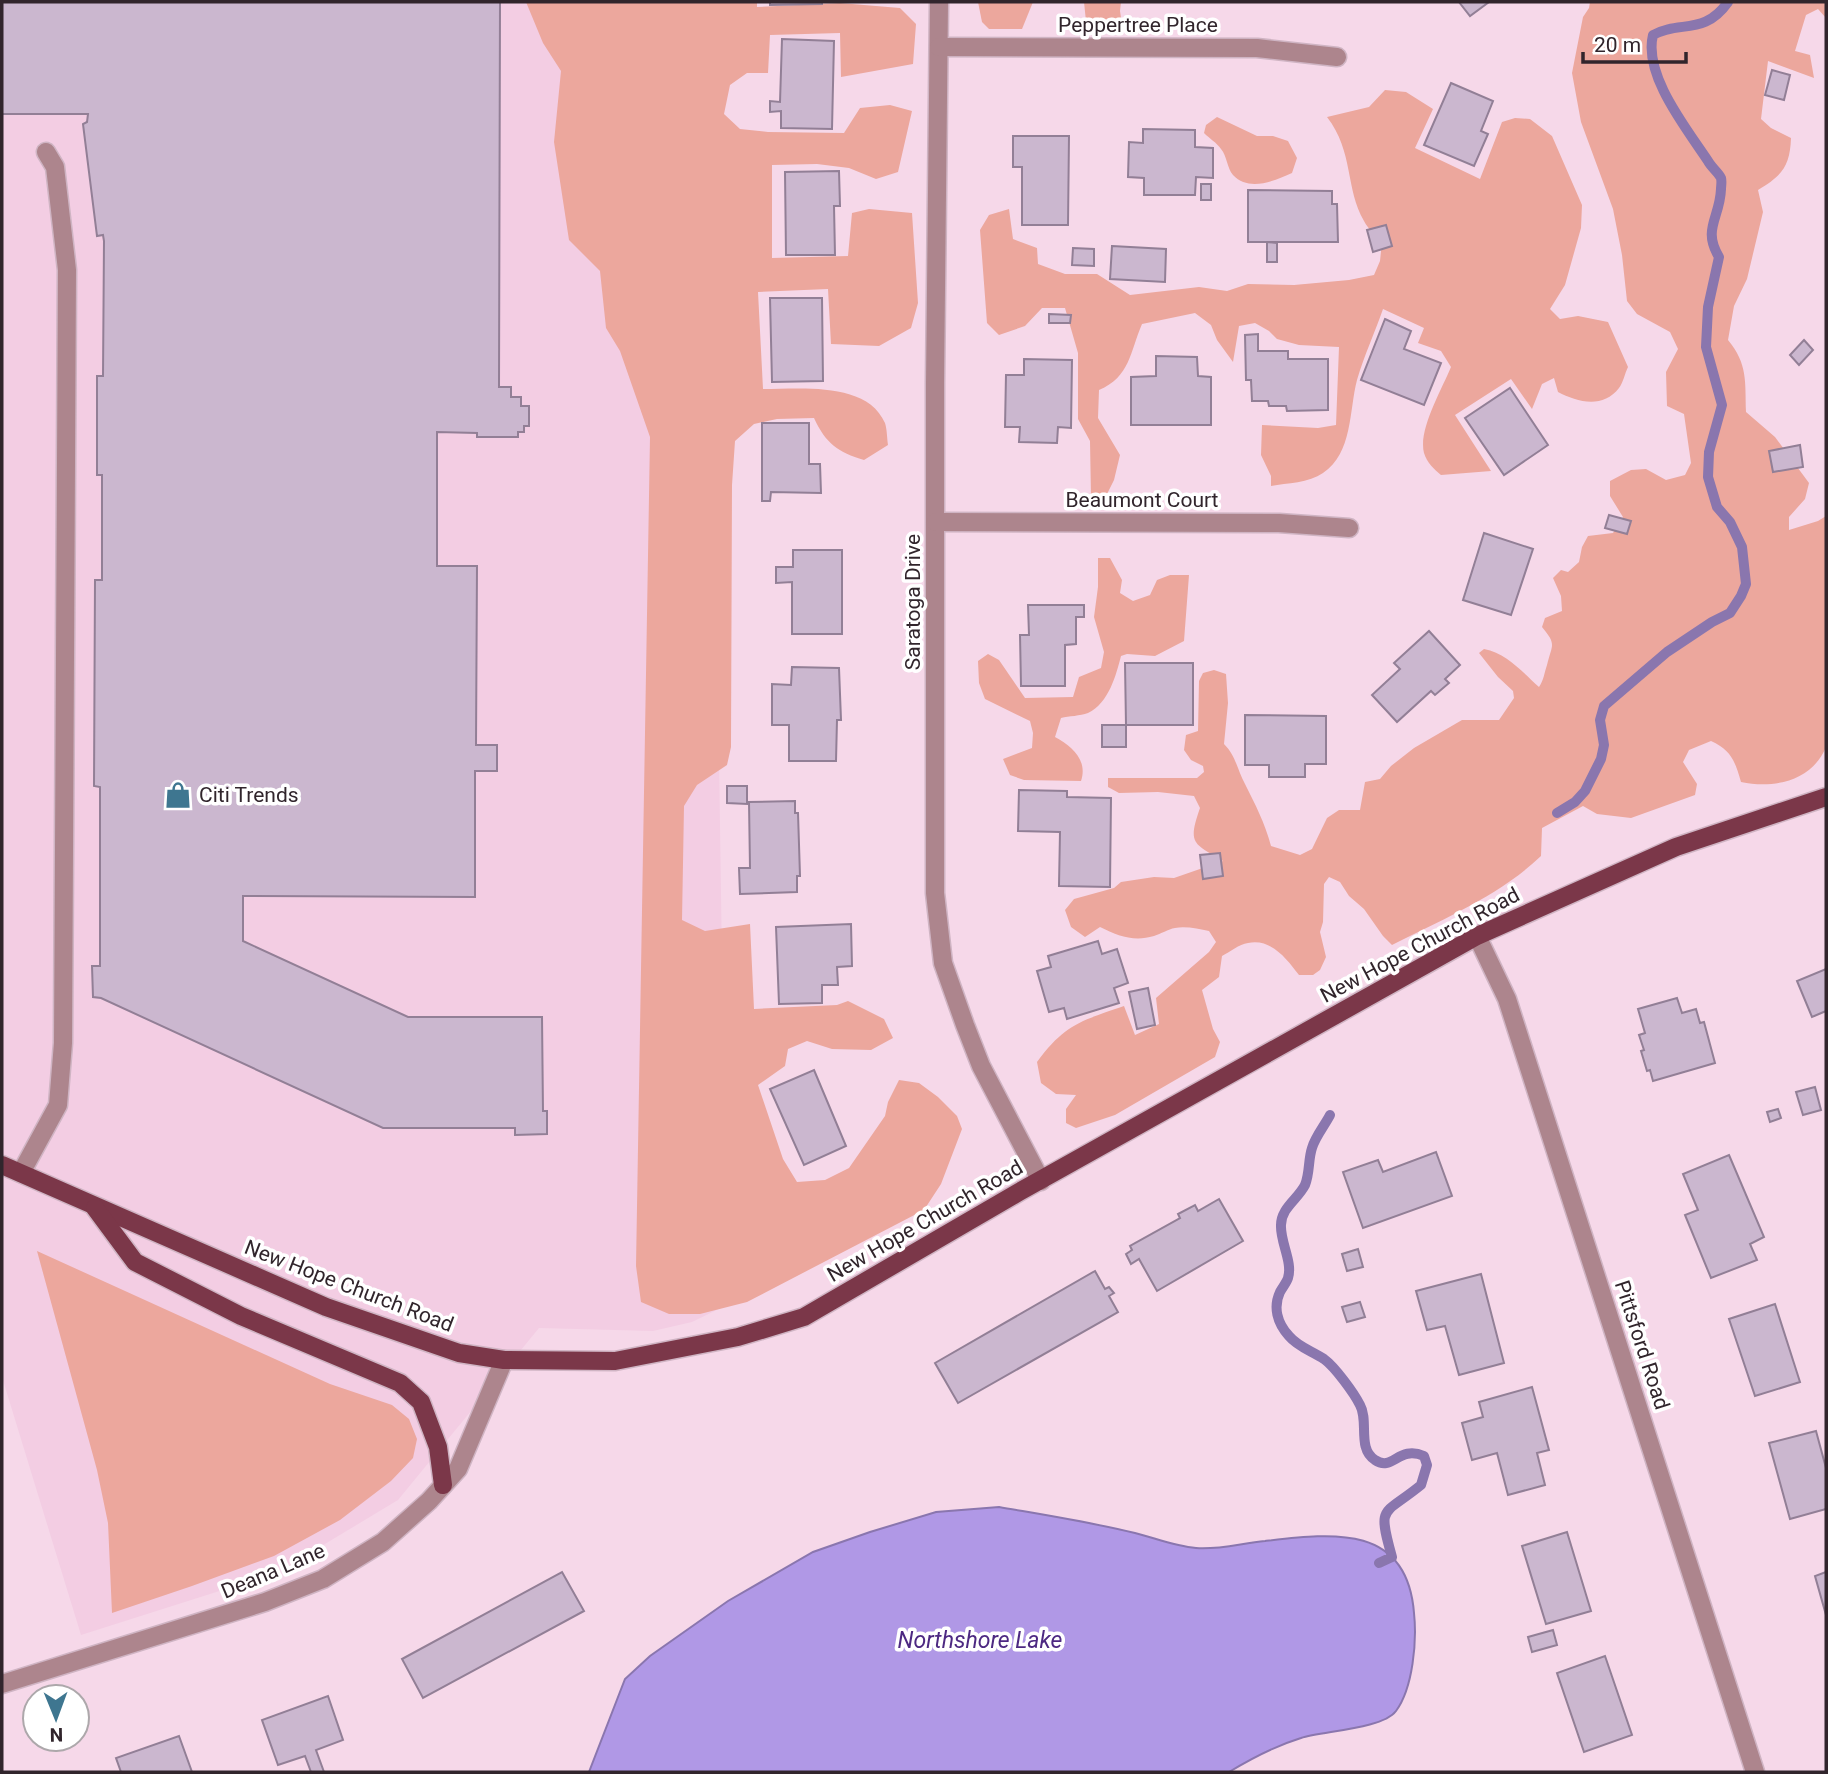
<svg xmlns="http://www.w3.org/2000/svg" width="1828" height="1774" viewBox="0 0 1828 1774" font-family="Roboto,sans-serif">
<rect width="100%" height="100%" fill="#f6d8e9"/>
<path fill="#f3cde3" d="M2,2H708L727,1305L692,1322L653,1331L539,1328L398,1500L305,1556L232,1587L81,1635L2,1377Z"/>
<g fill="#eca79d">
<path d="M526,2H757V7L840,3L900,8L916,24L913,64L841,77L840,33L770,35L768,73H747L730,85L724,114L740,129L768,132L844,133L860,108L890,105L912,111L898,172L876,179L849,168L817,164L772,165V258L848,256L852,213L869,209L912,213L918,303L911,328L879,346L831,344L828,289L758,292L763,389C800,389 867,381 885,423C887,429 887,438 888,445L864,460C838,452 826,444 814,418L777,419L754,424L735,441L732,485L731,747L727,765L697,785L684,806L682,920L705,931L750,924L754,1009L837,1005L848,1001L884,1019L893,1038L871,1050L832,1049L807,1041L788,1049L785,1066L758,1085L783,1159L797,1182L825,1180L849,1168L885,1116L888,1102L899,1080L919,1083L938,1097L957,1116L962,1129L941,1184L924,1210L747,1302L700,1314H669L641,1302L636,1266L650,437L620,351L606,328L600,271L569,240L554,142L561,71L543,43Z"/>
<path d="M978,2H1033L1022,29H989L982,22Z"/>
<path d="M1084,2H1121L1120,11L1123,31H1087Z"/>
<path d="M1590,2H1826V18L1818,9L1806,15L1795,51L1810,55L1814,78L1768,61L1761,119L1771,128L1791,138C1790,166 1782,176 1758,190L1763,212L1747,279L1734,306L1728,340C1748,364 1745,382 1746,412L1775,437L1809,483L1805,499L1789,517V530L1818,521L1826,516V747C1812,781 1774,789 1741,782C1735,761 1731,750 1711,741L1689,750L1683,762L1697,784L1695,795L1631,818L1597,814L1583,806L1542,828L1541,856C1499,896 1443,919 1392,945L1383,936L1364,909L1349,896L1340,882L1329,877L1324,884L1323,922L1320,932L1326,957L1320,970L1313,975H1299C1287,959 1271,938 1248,943C1239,944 1230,952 1222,956L1219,977L1202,990L1213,1029L1220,1042L1215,1057L1115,1115L1076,1128L1066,1123V1109L1076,1095L1056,1094L1041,1083L1037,1062C1065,1024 1081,1021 1124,1006L1135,1035L1159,1024L1156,998L1209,952L1216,942L1209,931C1199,929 1186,926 1175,928C1168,929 1161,934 1154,936C1134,942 1118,936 1100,927L1085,937L1071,927L1065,910L1074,899L1114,888L1121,882L1154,877L1174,878L1223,861C1194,843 1187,845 1200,808L1194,796L1158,792L1119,793L1108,787V778H1197L1204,772L1203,766L1191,760L1184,750L1186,735L1198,731L1199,681L1203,673L1214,670L1226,674L1228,703L1224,744C1236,756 1237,769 1245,784C1255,804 1265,823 1271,846L1300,855L1312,849L1327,818L1339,810H1360L1365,782L1380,779L1391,766L1414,748L1462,720H1499L1514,698L1513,691L1498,677L1479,653L1484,649C1507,653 1523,673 1539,687C1544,679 1544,674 1547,665C1552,644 1557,645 1542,627L1545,618L1562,611L1561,596L1553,578L1561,570L1568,572L1579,562L1582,547L1588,536L1613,533L1623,517L1610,496V481L1631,470L1646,469L1666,480L1685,475L1691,463L1684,414L1667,406L1666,372L1678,349L1670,332L1637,314L1627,301L1622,255L1613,209L1581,122L1572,73L1583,17L1589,8Z"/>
<path d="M1385,90L1406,92L1433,109L1415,148L1480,179L1502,122L1515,118L1530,119L1552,136L1582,205L1581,228L1565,285L1550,309L1560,319L1578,316L1608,322L1628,367C1625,373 1623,383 1619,388C1603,409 1577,402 1558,392L1554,378L1542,384L1532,409L1511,379L1455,415L1491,471L1441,475C1434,469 1427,463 1424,453C1418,430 1442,389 1451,367L1441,351L1418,343L1424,328L1383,309C1375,332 1364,356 1357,380C1349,410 1353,453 1323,473C1309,483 1287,483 1271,486V476L1261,455L1262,425L1318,428L1336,425L1339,347L1299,345L1277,339L1269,331L1255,323L1239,326L1233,362L1217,340L1211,325L1195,313L1142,324C1130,352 1130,377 1099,390L1098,418L1120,455L1114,480L1107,494L1091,497L1090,441L1078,419V353L1065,308H1042L1025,326L999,335L987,323L980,230L989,215L1009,209L1013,239L1037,248L1038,264L1065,274H1097L1130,295L1199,287L1227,291L1248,284L1294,285L1349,280L1374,275L1380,261L1382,242C1376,236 1368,229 1364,221C1345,189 1354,152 1327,117L1369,107Z"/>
<path d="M1217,117L1257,136H1273L1288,141L1297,158L1292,173C1274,181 1249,192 1233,175C1227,168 1227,156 1221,149C1217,143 1209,138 1204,133L1206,125Z"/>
<path d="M1098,558H1110L1122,580L1120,593L1133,601L1150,595L1157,580L1170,575H1189L1184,641L1155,656L1127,654L1121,656C1116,675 1109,703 1088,713C1080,716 1069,716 1061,718L1055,737C1072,746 1088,760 1081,781L1024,780L1010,775L1003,759L1032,748L1033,733L1030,721L985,699L979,683L978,661L988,654L999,660L1025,698L1073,697L1079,677L1101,668L1104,652L1094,617L1098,587Z"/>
<path d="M37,1251L330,1384L392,1405L409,1419L417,1439L413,1458L391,1481L340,1520L274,1556L192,1586L112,1613L108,1523L97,1470Z"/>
</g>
<path fill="#b098e6" stroke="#8a76ae" stroke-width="2" d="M999,1507C1045,1515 1090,1522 1135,1533C1155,1538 1175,1546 1196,1548C1219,1550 1242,1543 1265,1541C1334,1533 1407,1524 1414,1613C1417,1641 1413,1688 1396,1711C1383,1729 1322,1731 1301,1738C1275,1746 1252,1758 1229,1772H589L625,1679L650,1656L728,1601L813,1552L870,1532L936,1512Z"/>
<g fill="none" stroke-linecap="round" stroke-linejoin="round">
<g stroke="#8a76ae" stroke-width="10">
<path d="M1557,813L1575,802L1585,791L1601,759L1604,745L1600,720L1604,706L1667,652L1712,622L1730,613L1741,596L1746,584L1742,547L1730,522L1717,507L1708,477L1709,452L1722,405L1706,347L1708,307L1719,257C1702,229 1720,218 1721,189C1721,186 1722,182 1721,178C1719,173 1711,167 1708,161C1687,129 1643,75 1653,35C1680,20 1704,36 1728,2"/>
<path d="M1330,1115C1325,1125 1315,1137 1312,1148C1308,1160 1310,1173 1305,1185C1298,1199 1281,1208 1281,1225C1280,1242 1293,1262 1288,1278C1287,1282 1282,1288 1280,1292C1273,1307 1277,1323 1289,1336C1298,1347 1312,1351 1324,1359C1335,1367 1354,1393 1360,1405C1369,1421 1357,1449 1375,1460C1393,1472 1398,1445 1424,1456L1427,1465L1421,1485C1383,1516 1377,1504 1392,1557L1379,1563"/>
</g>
</g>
<g fill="#cbb7cf" stroke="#927f96" stroke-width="2">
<path d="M2,2H500L499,387H511V397H521V406H529V426H524V432H518V437H477V433L437,432V566H477L476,745H497V771H475V897L243,896V941L408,1017H542L543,1111H547V1134L515,1135V1128H383L101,998L93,997L92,966H100V787L94,786L95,580H102V475H97V376H103L104,241L103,235L97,236L83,124L87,122L88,114H2Z"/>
<path d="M770,2H822V4L770,5Z"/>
<path d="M1459,2H1489L1470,16Z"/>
<path d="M782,39L834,41L832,129L781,128V111L770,112V101L780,102Z"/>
<path d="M1772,70L1790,75L1784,100L1765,95Z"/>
<path d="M1451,83L1493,101L1481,131L1488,134L1474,166L1424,145Z"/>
<path d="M1143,129L1195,130V147L1213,148V178L1196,177L1195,195H1144V178L1128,177L1129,142L1143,143Z"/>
<path d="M1013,136H1069L1068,225H1022V167H1013Z"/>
<path d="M839,171L840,206H834L835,255H786L785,172Z"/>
<rect x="1201" y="184" width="10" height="16"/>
<path d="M1248,190L1332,191V204H1337L1338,242H1248Z"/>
<path d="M1386,225L1392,246L1373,252L1367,230Z"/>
<path d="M1267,242L1277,243V262H1267Z"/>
<path d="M1112,246L1166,249L1165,282L1110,279Z"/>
<path d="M1073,248L1094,249V266L1072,265Z"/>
<path d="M770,298H822L823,381L772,382Z"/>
<path d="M1049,314L1071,315L1070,323H1049Z"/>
<path d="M1385,319L1411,331L1404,349L1441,363L1424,405L1361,380Z"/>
<path d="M1258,334V351H1288V359H1328V410L1287,411L1286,406H1269L1268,401H1252L1251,380H1246L1245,335Z"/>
<path d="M1804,340L1813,350L1799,365L1790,355Z"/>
<path d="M1156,356L1197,357L1198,376L1211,377V425H1131V377L1156,376Z"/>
<path d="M1024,359L1072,360L1071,428L1058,427L1057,443L1019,442L1020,427H1005L1006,375H1024Z"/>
<path d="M1510,388L1548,445L1504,475L1465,418Z"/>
<path d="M762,423H809V464H820L821,493L771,492L770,501H762Z"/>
<path d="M1800,445L1803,467L1773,472L1769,451Z"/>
<path d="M1609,515L1631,521L1627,534L1605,528Z"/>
<path d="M1484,533L1533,549L1511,615L1463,600Z"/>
<path d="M793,550H842V634H792V582L776,583V567H793Z"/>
<path d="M1028,605H1084V617H1076V644L1065,645V686H1021L1020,635H1029Z"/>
<path d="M1429,631L1460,665L1445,679L1449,683L1435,695L1431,691L1397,722L1372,695L1400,669L1394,663Z"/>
<path d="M1125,663H1193V725H1126Z"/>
<path d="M792,667L839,668L841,720H837L836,761H789V725H772V684L791,685Z"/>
<path d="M1245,715L1326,716V764H1305V777H1269V765H1245Z"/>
<rect x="1102" y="725" width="24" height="22"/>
<path d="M727,786H747V804L727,803Z"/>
<path d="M1019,790L1067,791V797L1111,798L1110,887L1059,886L1060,832L1018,831Z"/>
<path d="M795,801V813H798L800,876H797V892L740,894L739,868H750L749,802Z"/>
<path d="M1220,853L1223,876L1203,879L1200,855Z"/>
<path d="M851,924L852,966L837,967L838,985H822V1003L779,1004L776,927Z"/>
<path d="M1098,941L1102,954L1117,949L1128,983L1114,988L1119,1003L1067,1019L1064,1008L1049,1012L1037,971L1051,967L1048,956Z"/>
<path d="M1826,969V1011L1812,1017L1797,981Z"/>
<path d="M1148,988L1155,1025L1137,1029L1129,992Z"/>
<path d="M1677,998L1682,1013L1696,1009L1700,1023L1704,1022L1715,1063L1653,1081L1650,1070L1647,1071L1641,1051L1644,1050L1639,1035L1645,1033L1638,1009Z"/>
<path d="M814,1070L846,1146L804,1165L770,1089Z"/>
<path d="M1815,1087L1821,1110L1803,1115L1796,1092Z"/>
<path d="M1778,1109L1781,1118L1770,1122L1767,1112Z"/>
<path d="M1436,1152L1452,1196L1363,1228L1343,1172L1378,1160L1383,1172Z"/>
<path d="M1729,1155L1764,1237L1750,1244L1757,1260L1711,1278L1685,1215L1698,1210L1683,1174Z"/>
<path d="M1219,1199L1243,1241L1157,1291L1139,1259L1131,1264L1126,1254L1132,1250L1130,1246L1180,1218L1178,1214L1195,1205L1198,1211Z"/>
<path d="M1358,1249L1363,1267L1347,1271L1342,1254Z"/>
<path d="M1095,1271L1105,1289L1109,1287L1114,1293L1109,1296L1118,1312L958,1403L935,1363Z"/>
<path d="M1481,1274L1504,1363L1459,1375L1445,1326L1427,1330L1416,1291Z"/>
<path d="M1360,1302L1365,1317L1347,1322L1342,1307Z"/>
<path d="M1775,1304L1800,1382L1755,1396L1729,1319Z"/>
<path d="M1532,1387L1549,1450L1537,1453L1545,1485L1508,1495L1497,1453L1472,1460L1462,1423L1483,1417L1479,1402Z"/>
<path d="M1816,1431L1826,1468V1509L1790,1519L1769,1443Z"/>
<path d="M1567,1532L1591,1611L1546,1624L1522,1546Z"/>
<path d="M562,1572L584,1611L423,1698L402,1659Z"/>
<path d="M1826,1572V1615L1815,1576Z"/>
<path d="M1553,1630L1557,1645L1532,1652L1528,1637Z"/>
<path d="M1605,1656L1632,1735L1584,1752L1557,1673Z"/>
<path d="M328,1696L343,1740L316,1750L324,1772H311L305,1756L278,1765L262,1720Z"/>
<path d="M179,1736L192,1772H121L116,1758Z"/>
</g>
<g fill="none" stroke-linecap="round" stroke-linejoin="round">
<defs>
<path id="service" d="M21,1173L58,1105L63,1043L67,270L55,167L46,152"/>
<g id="minor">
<path d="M939,2L935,384V893L943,963L965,1025L981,1066L1041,1181"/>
<path d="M939,47L1257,48L1337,57"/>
<path d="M936,522L1279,523L1349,528"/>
<path d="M1477,936L1507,999L1755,1772"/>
<path d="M2,1684L265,1602L323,1579L383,1542L429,1501L458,1469L504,1360"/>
</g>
<g id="primary">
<path d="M2,1165L326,1307L459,1353L504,1360L615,1361L738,1337L804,1317L1019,1192L1477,936L1676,847L1826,797"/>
<path d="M95,1208L135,1262L241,1316L400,1383L421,1402L438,1447L443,1485"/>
</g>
</defs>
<use href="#service" stroke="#cfb4c3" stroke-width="21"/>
<use href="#minor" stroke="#cfb4c3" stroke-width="21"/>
<use href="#primary" stroke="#cfb4c3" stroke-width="21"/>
<use href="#service" stroke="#ad858d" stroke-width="18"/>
<use href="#minor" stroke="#ad858d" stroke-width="18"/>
<use href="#primary" stroke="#7b3749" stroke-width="18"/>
</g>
<defs>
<symbol id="shop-bare" viewBox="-9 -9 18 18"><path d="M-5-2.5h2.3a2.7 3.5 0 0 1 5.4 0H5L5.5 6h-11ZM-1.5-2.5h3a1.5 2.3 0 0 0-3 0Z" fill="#3e7690" stroke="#fff" stroke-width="2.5" paint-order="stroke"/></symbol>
</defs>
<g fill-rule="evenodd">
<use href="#shop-bare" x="159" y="776" width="38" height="38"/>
</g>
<g text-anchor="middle" stroke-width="7" stroke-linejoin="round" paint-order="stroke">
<g font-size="21" fill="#31252c" stroke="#fff">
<text x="1138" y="32">Peppertree Place</text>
<text x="1142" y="507">Beaumont Court</text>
<text transform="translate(913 602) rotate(-90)" y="7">Saratoga Drive</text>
<text transform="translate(1420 945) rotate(-28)" y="7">New Hope Church Road</text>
<text transform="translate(925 1221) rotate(-30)" y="7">New Hope Church Road</text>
<text transform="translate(349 1286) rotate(21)" y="7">New Hope Church Road</text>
<text transform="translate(1642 1345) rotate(72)" y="7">Pittsford Road</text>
<text transform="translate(273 1571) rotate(-23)" y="7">Deana Lane</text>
</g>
<g font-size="21" fill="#31252c" stroke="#fff" text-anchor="start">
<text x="199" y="802">Citi Trends</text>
</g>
<g font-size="23" font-style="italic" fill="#4d2982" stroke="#fff">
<text x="980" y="1648">Northshore Lake</text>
</g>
</g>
<rect width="1828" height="1774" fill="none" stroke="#31252c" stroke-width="7"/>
<g transform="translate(56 1718) rotate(179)"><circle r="33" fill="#ffffff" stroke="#ada8ab" stroke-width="2"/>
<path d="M0-5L12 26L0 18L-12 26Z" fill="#3e7690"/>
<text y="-10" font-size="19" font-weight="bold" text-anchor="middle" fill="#31252c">N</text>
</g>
<path d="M1583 52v10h103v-10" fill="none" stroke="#31252c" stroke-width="3.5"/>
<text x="1594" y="52" font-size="21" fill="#31252c" stroke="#ffffff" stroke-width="5" paint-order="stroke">20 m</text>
</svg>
